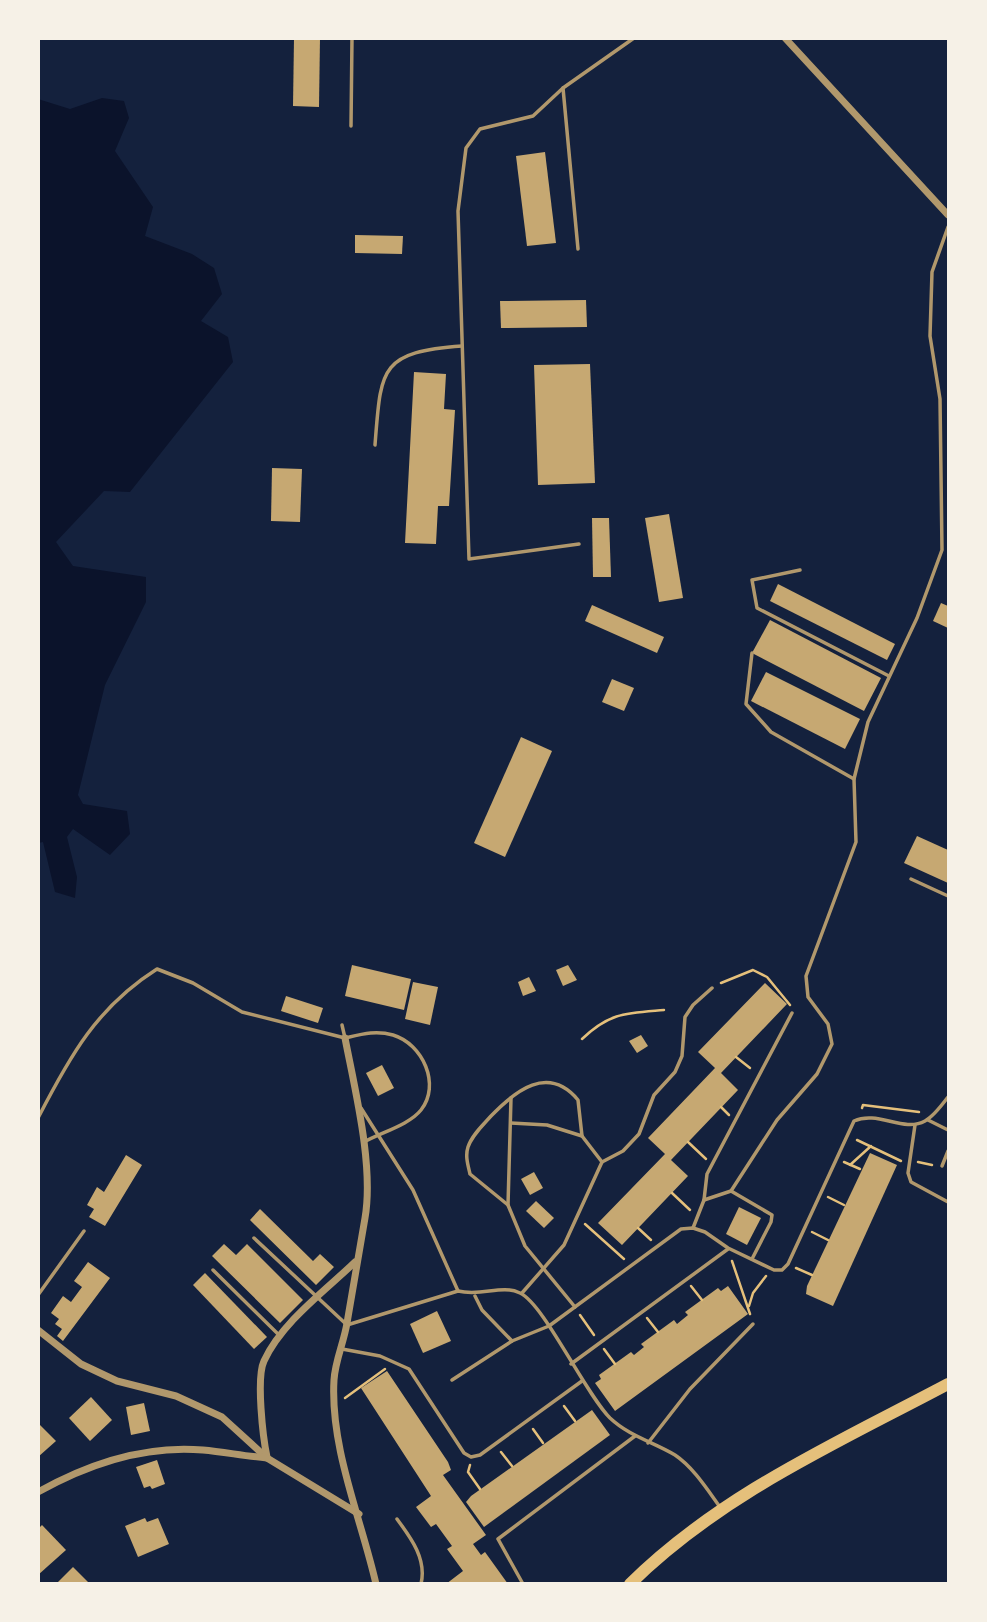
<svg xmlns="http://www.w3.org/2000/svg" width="987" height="1622" viewBox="0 0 987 1622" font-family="Lora,serif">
<rect width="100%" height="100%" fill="#14213d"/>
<path fill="#0b132b" d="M102,98L124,101L129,118L115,151L153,207L145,236L192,254L214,268L222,294L201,321L228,337L233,362L130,492L104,491L56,542L73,566L146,577V602L105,685L78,795L83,804L127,811L130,834L110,855L73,829L67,837L77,877L75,898L55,892L43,842L38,843V99L70,109Z"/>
<g fill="#c6a872">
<path d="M294,38H320L319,107L293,106Z"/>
<path d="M545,152L556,243L527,246L516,156Z"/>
<path d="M355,235L403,236L402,254L355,253Z"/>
<path d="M586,300L587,327L501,328L500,301Z"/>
<path d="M590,364L595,483L538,485L534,365Z"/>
<path d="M414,372L446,374L444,409L455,410L449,506H438L436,544L405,543Z"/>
<path d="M272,468L302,469L300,522L271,521Z"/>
<path d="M669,514L683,598L659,602L645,518Z"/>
<path d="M592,518H609L611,577H593Z"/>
<path d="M778,584L895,644L887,660L770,601Z"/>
<path d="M941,603L948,606V628L933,621Z"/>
<path d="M592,605L664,637L657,653L585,621Z"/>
<path d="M770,620L881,678L864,711L752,653Z"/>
<path d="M766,672L860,719L845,749L751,701Z"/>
<path d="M612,679L634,688L624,711L602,702Z"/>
<path d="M521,737L552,751L505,857L474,843Z"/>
<path d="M917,836L948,850V883L904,863Z"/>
<path d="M352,965L411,979L404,1010L345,996Z"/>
<path d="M568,965L577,980L563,986L556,970Z"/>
<path d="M529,977L536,991L523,996L518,982Z"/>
<path d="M413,982L438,987L430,1025L405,1019Z"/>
<path d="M765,983L787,1004L721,1073L738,1090L671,1160L688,1176L622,1245L598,1223L665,1154L648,1138L715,1068L698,1052Z"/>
<path d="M286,996L323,1008L318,1023L281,1011Z"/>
<path d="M641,1035L648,1046L637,1053L629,1041Z"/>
<path d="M382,1065L394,1088L378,1096L366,1073Z"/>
<path d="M870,1153L897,1165L833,1306L806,1294L807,1286Z"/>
<path d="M126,1155L142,1165L105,1226L89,1217L94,1209L87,1205L97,1187L104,1192Z"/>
<path d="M534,1172L543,1188L530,1195L521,1179Z"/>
<path d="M536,1201L554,1218L544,1228L526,1211Z"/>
<path d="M739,1207L761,1218L747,1245L726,1234Z"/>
<path d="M260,1209L313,1261L320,1254L334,1267L316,1285L250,1220Z"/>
<path d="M224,1244L236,1255L247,1244L303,1300L280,1323L212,1256Z"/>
<path d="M88,1262L110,1278L63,1341L57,1336L62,1329L55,1324L59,1319L51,1313L63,1296L71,1302L82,1287L74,1281Z"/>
<path d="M205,1273L267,1337L254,1349L193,1285Z"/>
<path d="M728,1286L748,1314L615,1411L595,1383L601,1379L599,1375L631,1352L634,1355L644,1347L641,1344L674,1320L677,1324L688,1315L685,1312L718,1288L721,1291Z"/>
<path d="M437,1311L451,1341L423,1353L410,1324Z"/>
<path d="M387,1371L448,1462L451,1470L443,1475L486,1535L473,1544L481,1555L485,1552L508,1584H446L463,1571L447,1549L452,1546L436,1524L431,1527L416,1507L431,1496L361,1388Z"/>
<path d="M91,1397L112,1420L90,1441L69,1418Z"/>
<path d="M144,1403L150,1431L131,1435L126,1407Z"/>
<path d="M592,1410L610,1435L484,1527L466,1502L471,1496Z"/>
<path d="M38,1423L56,1441L38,1457Z"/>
<path d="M157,1460L165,1484L152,1489L150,1486L144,1488L136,1467Z"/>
<path d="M145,1518L147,1522L158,1518L169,1544L138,1557L125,1526Z"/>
<path d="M42,1525L66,1550L38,1575V1529Z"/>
<path d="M73,1567L90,1584H56Z"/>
</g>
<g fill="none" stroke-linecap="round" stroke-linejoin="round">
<g stroke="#e5c07b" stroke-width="2.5">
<path d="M721,983L753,970L767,977L790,1005"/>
<path d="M582,1039C610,1012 627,1013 664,1010"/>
<path d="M736,1057L750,1068"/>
<path d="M721,1107L729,1115"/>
<path d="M862,1108L863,1105L919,1112"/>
<path d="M857,1140L901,1161"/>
<path d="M688,1142L706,1159"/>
<path d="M844,1162L860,1169"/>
<path d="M918,1162L932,1165"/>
<path d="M850,1165L871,1146"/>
<path d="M672,1193L690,1210"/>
<path d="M828,1197L844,1205"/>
<path d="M585,1224L624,1259"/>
<path d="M638,1228L651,1240"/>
<path d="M812,1232L828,1240"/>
<path d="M732,1261L750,1314"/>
<path d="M796,1268L812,1275"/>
<path d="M691,1286L702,1300"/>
<path d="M749,1306L753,1293L766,1276"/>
<path d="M580,1315L594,1335"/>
<path d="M647,1318L658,1332"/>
<path d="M604,1349L615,1364"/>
<path d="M345,1398L385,1369"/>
<path d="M564,1406L575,1421"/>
<path d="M533,1429L543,1443"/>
<path d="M501,1452L512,1466"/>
<path d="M470,1465L468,1472L480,1489"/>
</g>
<g stroke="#b1986c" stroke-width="3.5">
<path d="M563,88L578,249"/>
<path d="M351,126L352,38"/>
<path d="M375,445C381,369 379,352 462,346"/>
<path d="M579,544L469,559L458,211L466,148L480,129L533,116L563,88L634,38"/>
<path d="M800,570L752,580L757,608L889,676"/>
<path d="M752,653L746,704L771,732L854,779"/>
<path d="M911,879L948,896"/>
<path d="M342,1025L345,1038C362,1034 376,1030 393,1035C423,1044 441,1085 421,1110C409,1125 382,1132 364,1142"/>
<path d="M361,1108L413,1190L458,1291"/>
<path d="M38,1118C70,1056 97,1007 157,969L193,983L242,1012L345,1038"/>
<path d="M928,1120L948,1130"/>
<path d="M511,1123L547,1125L582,1136"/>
<path d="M915,1125L908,1173L911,1182L948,1202"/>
<path d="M942,1166L948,1151"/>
<path d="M731,1191L772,1215L771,1222L752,1259"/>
<path d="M704,1200L731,1191L777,1120L817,1074L832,1044L828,1024L808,997L806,976L856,842L854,779L868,722L917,618L942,550L940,399L930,336L932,272L948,227"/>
<path d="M508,1205L511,1098"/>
<path d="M693,1228L704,1200L707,1174L792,1013"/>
<path d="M254,1238L347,1325L458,1291C482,1297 501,1284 520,1293C544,1304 585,1393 610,1418C629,1436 653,1442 675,1455C693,1467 707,1489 720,1507"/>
<path d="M213,1270L279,1335"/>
<path d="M522,1293L564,1245L602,1162L623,1151L639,1134L654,1095L675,1072L682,1056L685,1017L693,1005L712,988"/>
<path d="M38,1295L84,1231"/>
<path d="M475,1296L482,1310L512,1341"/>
<path d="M575,1307L525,1246L508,1205L470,1174C468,1165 465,1156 468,1147C472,1135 483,1125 491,1116C515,1091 548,1064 578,1100L582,1136L602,1162"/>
<path d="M342,1349L380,1356L409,1369L464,1453L471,1457L480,1455L582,1381"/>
<path d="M571,1364L728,1249"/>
<path d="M452,1380L512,1341L549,1326L681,1229L693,1228L705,1232L728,1248L774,1270H782L788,1264L854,1121C878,1110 903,1133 925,1121C934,1116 942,1105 948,1097"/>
<path d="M648,1443L690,1389L753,1324"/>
<path d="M397,1519C411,1538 427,1559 421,1584"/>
<path d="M523,1584L498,1539L635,1436"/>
</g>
<g stroke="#b1986c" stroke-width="7">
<path d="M785,38L948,215"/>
<path d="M345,1038C355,1090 374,1166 365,1218C359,1253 353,1288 347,1323C344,1342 335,1361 334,1380C330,1448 361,1518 376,1584"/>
<path d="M38,1330L81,1364L117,1381L176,1396L222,1417L267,1458L359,1514"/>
<path d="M267,1457C263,1438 256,1378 264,1361C282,1322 325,1291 355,1262"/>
<path d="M38,1492C88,1464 145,1445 203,1450C224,1452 245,1456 267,1458"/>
</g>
<path stroke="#e5c07b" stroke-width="12" d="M630,1584C721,1494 837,1443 948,1384"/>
</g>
<rect width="987" height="1622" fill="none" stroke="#f6f1e7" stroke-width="80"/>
</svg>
